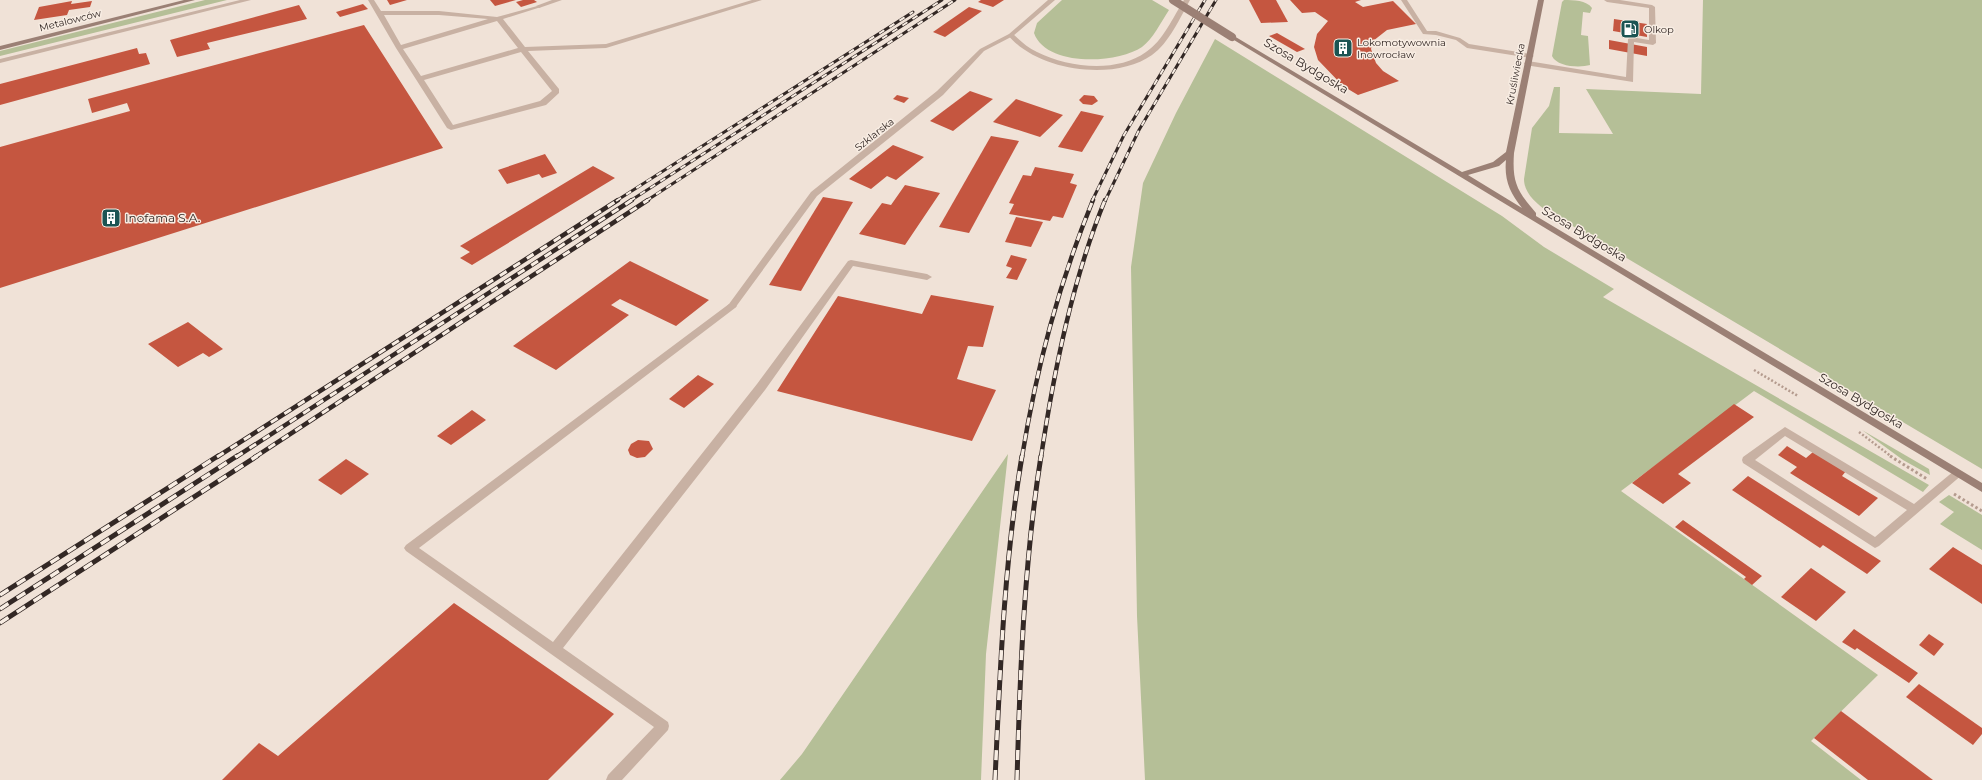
<svg xmlns="http://www.w3.org/2000/svg" width="1982" height="780" viewBox="0 0 1982 780" font-family="Montserrat,sans-serif">
<rect width="100%" height="100%" fill="#f0e2d7"/>
<g fill="#b5bf97">
<path d="M205,0H227L0,56V51Z"/>
<path d="M1062,0H1152L1169,10C1161,22 1153,39 1142,47C1117,64 1046,67 1034,33L1037,23Z"/>
<path d="M1564,0C1574,0 1586,0 1592,8L1590,13L1583,12L1581,35L1588,36L1590,65C1580,68 1557,67 1552,56L1562,2Z"/>
<path d="M1703,0H1982V469L1544,209C1534,201 1524,192 1524,179L1532,128L1549,106L1554,87H1560L1559,133L1613,134L1586,89L1701,94Z"/>
<path d="M1215,39L1502,216L1544,247L1614,289L1603,297L1929,485L1923,492L1754,391L1621,491L1878,675L1811,741L1861,780H1145L1137,616L1131,267L1143,183L1176,113Z"/>
<path d="M1862,430L1929,469L1930,475L1903,460Z"/>
<path d="M1008,454L986,654L981,780H780L802,754Z"/>
<path d="M1949,495L1982,515V550L1940,524L1954,512L1939,502Z"/>
</g>
<g fill="#c55640">
<path d="M387,0H407L390,5Z"/>
<path d="M490,0H516L495,6Z"/>
<path d="M523,0H534L537,2L521,7L516,2Z"/>
<path d="M981,0H1004L993,7L978,2Z"/>
<path d="M1249,0H1276L1288,22L1261,23Z"/>
<path d="M1290,0H1361L1355,2L1363,7L1393,1L1416,24L1387,30L1373,41L1371,49L1376,63L1383,71L1399,81L1358,95L1343,86L1318,60L1314,47L1317,34L1328,21L1315,12L1302,13Z"/>
<path d="M72,1L71,4L92,1L90,7L69,10L67,15L34,20L39,7Z"/>
<path d="M363,4L368,9L340,17L336,12Z"/>
<path d="M299,5L307,19L207,43L210,49L177,57L170,40Z"/>
<path d="M969,7L982,11L945,37L933,32Z"/>
<path d="M1614,19L1647,24V37L1613,31Z"/>
<path d="M364,25L443,148L0,288V147L130,111L127,103L92,113L88,99Z"/>
<path d="M1277,33L1305,49L1297,52L1269,36Z"/>
<path d="M1609,40L1647,47V56L1609,49Z"/>
<path d="M137,48L139,54L146,53L150,64L0,105V84Z"/>
<path d="M970,91L993,99L953,131L930,121Z"/>
<path d="M897,95L909,98L904,103L893,99Z"/>
<path d="M1084,95L1094,96L1098,101L1092,105L1083,104L1079,100Z"/>
<path d="M1016,99L1063,115L1040,137L993,122Z"/>
<path d="M1081,111L1104,116L1082,152L1058,147Z"/>
<path d="M991,136L1019,141L969,233L939,227Z"/>
<path d="M893,145L924,157L896,180L887,176L871,189L849,179Z"/>
<path d="M545,154L557,173L542,178L539,174L507,184L498,170Z"/>
<path d="M593,166L615,178L472,265L460,258L470,252L460,246Z"/>
<path d="M1035,167L1074,174L1070,183L1077,185L1063,218L1053,216L1050,221L1009,214L1014,204L1009,203L1023,175L1031,176Z"/>
<path d="M905,185L940,193L905,245L859,234L882,203L891,205Z"/>
<path d="M823,197L853,202L801,291L769,285Z"/>
<path d="M1016,217L1043,222L1031,247L1005,242Z"/>
<path d="M1011,255L1027,259L1017,280L1006,278L1012,268L1006,266Z"/>
<path d="M630,261L709,300L676,326L620,299L611,305L629,315L556,370L513,346Z"/>
<path d="M931,295L994,306L983,347L968,346L957,379L996,390L972,441L777,391L838,296L922,314Z"/>
<path d="M188,322L223,349L209,357L203,353L178,367L148,344Z"/>
<path d="M698,375L714,384L684,408L669,399Z"/>
<path d="M1734,404L1754,417L1678,474L1691,483L1663,504L1632,483Z"/>
<path d="M472,410L486,420L451,445L437,436Z"/>
<path d="M638,440L649,441L653,449L645,457L637,458L630,455L628,450L631,444Z"/>
<path d="M1787,446L1806,458L1813,452L1846,471L1842,476L1878,498L1859,516L1790,473L1797,467L1778,455Z"/>
<path d="M346,459L369,474L341,495L318,480Z"/>
<path d="M1748,476L1881,561L1867,574L1823,545L1820,548L1732,490Z"/>
<path d="M1683,520L1762,576L1752,585L1744,579L1746,577L1675,527Z"/>
<path d="M1953,547L1982,565V604L1929,569Z"/>
<path d="M1811,568L1846,592L1816,621L1781,597Z"/>
<path d="M454,603L614,714L548,780H222L259,743L278,756Z"/>
<path d="M1854,629L1867,638L1918,673L1909,683L1857,648L1855,650L1842,642Z"/>
<path d="M1929,634L1944,644L1934,656L1919,645Z"/>
<path d="M1919,684L1982,728V734L1973,745L1906,697Z"/>
<path d="M1841,711L1933,780H1868L1814,738Z"/>
</g>
<g fill="none" stroke-linecap="round" stroke-linejoin="round">
<g stroke="#b49b8e" stroke-width="2.5" stroke-dasharray="2 2" stroke-linecap="butt">
<path d="M1754,370L1798,396"/>
<path d="M1859,432L1892,457"/>
</g>
<g stroke="#b49b8e" stroke-width="3" stroke-dasharray="2.5 2.5" stroke-linecap="butt">
<path d="M1890,456L1927,479"/>
<path d="M1954,494L1982,511"/>
</g>
<g fill="#c8b1a3" fill-rule="evenodd">
<path d="M240,0H251L0,63V59Z"/>
<path d="M368,0H374L381,11H439L497,17L541,5V7L503,19L525,47L606,44L752,0H762L606,48L528,51L559,89V93L546,105L451,130L447,128L396,48ZM384,15H439L488,19L401,45ZM497,21L518,48L421,76L403,49ZM521,52L552,91L540,101L453,125L424,80Z"/>
<path d="M1184,0H1190C1180,18 1169,43 1152,55C1114,82 1037,71 1008,35L1013,34C1021,41 1028,48 1037,52C1069,68 1117,73 1146,52C1163,41 1173,17 1184,0Z"/>
<path d="M1401,0H1407L1427,31H1436L1460,38L1469,44L1530,54L1534,56L1530,58L1467,48L1456,40L1436,35L1423,34Z"/>
<path d="M1604,0H1620L1652,5L1655,7L1656,43L1653,45L1634,42L1633,82L1525,65L1524,63L1528,61L1626,77L1628,39L1631,37L1649,40V8L1607,2Z"/>
<path d="M851,260L927,274L932,277L927,280L853,266L765,390L563,648L668,722L669,726L668,730L622,780H606L608,775L654,727L406,551L404,548L406,545L729,304H735L737,306L735,308L419,548L553,642L757,384L848,261Z"/>
<path d="M1785,427L1914,504L1954,471H1962L1963,474L1879,546L1875,548L1743,463L1742,460L1743,457ZM1785,436L1907,510L1875,537L1755,460Z"/>
</g>
<g fill="#c8b1a3" fill-rule="evenodd">
<path d="M552,0H562L539,8L536,6Z"/>
<path d="M1048,0H1055L1013,36L984,51L943,95L817,196L735,308H729L727,306L729,304L811,192L937,91L980,49L1009,34Z"/>
</g>
<g fill="#9b8075" fill-rule="evenodd">
<path d="M184,0H195L0,50V46Z"/>
<path d="M1538,0H1544L1514,153C1512,182 1517,191 1536,213V216L1982,483V492L1229,37L1234,36L1462,172L1493,162L1506,152ZM1506,160C1504,180 1510,193 1522,208L1468,175L1499,166Z"/>
</g>
<defs>
<g id="rail-far2">
<path d="M616,201L913,12"/>
<path d="M630,201L942,0"/>
<path d="M646,201L955,0"/>
<path d="M1092,201L1124,135L1205,0"/>
<path d="M1105,201L1139,130L1216,0"/>
</g>
<g id="rail-far1">
<path d="M217,457L618,200"/>
<path d="M236,457L632,200"/>
<path d="M255,457L648,200"/>
<path d="M1022,457C1037,366 1058,286 1093,200"/>
<path d="M1041,457C1054,371 1072,281 1105,200"/>
</g>
<g id="rail">
<path d="M0,595L218,456"/>
<path d="M0,609L237,456"/>
<path d="M0,623L257,456"/>
<path d="M995,780C1000,672 1004,563 1022,456"/>
<path d="M1017,780C1020,672 1024,563 1041,456"/>
</g>
</defs>
<use href="#rail-far2" stroke="#332825" stroke-width="3"/>
<use href="#rail-far1" stroke="#332825" stroke-width="4.5"/>
<use href="#rail" stroke="#332825" stroke-width="5"/>
<use href="#rail-far2" stroke="#f8ede3" stroke-width="2" stroke-dasharray="6" stroke-linecap="butt"/>
<use href="#rail-far1" stroke="#f8ede3" stroke-width="3" stroke-dasharray="8" stroke-linecap="butt"/>
<use href="#rail" stroke="#f8ede3" stroke-width="3.5" stroke-dasharray="10" stroke-linecap="butt"/>
<path stroke="#9b8075" stroke-width="8" d="M1173,0L1232,37"/>
</g>
<defs>
<symbol id="fuel-square" viewBox="-11 -11 22 22"><rect x="-9" y="-9" width="18" height="18" rx="4" fill="#1b5453" stroke="#f8ede3"/><path d="M-5.5-6h7V0h2V4h1.3V-2.5L3-4.5l.8-.8L6-3V5H2.5V1h-1V6h-7ZM-4.2-4.7v3.2H.2V-4.7Z" fill="#fff"/></symbol>
<symbol id="building-square" viewBox="-11 -11 22 22"><rect x="-9" y="-9" width="18" height="18" rx="4" fill="#1b5453" stroke="#f8ede3"/><path d="M-4-6H4V6H1V3H-1V6H-4ZM-2.5-4.3h1.7v1.8h-1.7ZM.8-4.3h1.7v1.8H.8ZM-2.5-1h1.7V.8h-1.7ZM.8-1h1.7V.8H.8Z" fill="#fff"/></symbol>
</defs>
<g fill-rule="evenodd">
<use href="#fuel-square" x="1619" y="18" width="22" height="22"/>
<use href="#building-square" x="1332" y="37" width="22" height="22"/>
<use href="#building-square" x="100" y="207" width="22" height="22"/>
</g>
<g text-anchor="middle" stroke-width="3" stroke-linejoin="round" paint-order="stroke">
<g font-size="10" fill="#332825" stroke="#f8ede3">
<text transform="translate(70 20) rotate(-14)" y="4">Metalowców</text>
<text transform="translate(1515 74) rotate(-79)" y="4">Kruśliwiecka</text>
<text transform="translate(874 134) rotate(-38)" y="4">Szklarska</text>
</g>
<g font-size="10" fill="#332825" stroke="#f8ede3" text-anchor="start">
<text x="1644" y="33">Olkop</text>
<text x="1357" y="46">Lokomotywownia<tspan x="1357" dy="12">Inowrocław</tspan></text>
</g>
<g font-size="12" fill="#332825" stroke="#f8ede3">
<text transform="translate(1306 66) rotate(31)" y="4">Szosa Bydgoska</text>
<text transform="translate(1584 234) rotate(31)" y="4">Szosa Bydgoska</text>
<text transform="translate(1861 401) rotate(31)" y="4">Szosa Bydgoska</text>
</g>
<g font-size="12" fill="#332825" stroke="#f8ede3" text-anchor="start">
<text x="125" y="222">Inofama S.A.</text>
</g>
</g>
</svg>
